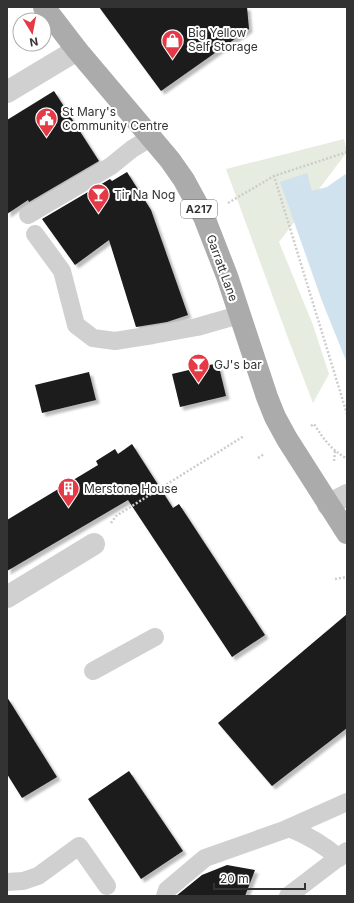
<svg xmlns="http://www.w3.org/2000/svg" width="354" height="903" font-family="Inter,sans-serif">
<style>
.green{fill:#e6ecdf}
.water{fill:#cfe2ee}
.building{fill:#1a1a1a;filter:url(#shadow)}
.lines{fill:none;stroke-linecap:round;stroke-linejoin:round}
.path{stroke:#cdcdcd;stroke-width:2.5;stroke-dasharray:2 2;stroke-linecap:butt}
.service{stroke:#d0d0d0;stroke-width:18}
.minor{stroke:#d0d0d0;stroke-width:22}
.primary{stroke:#ababab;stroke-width:22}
.labels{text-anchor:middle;stroke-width:4;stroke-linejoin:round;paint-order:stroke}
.shield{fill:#fff;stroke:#707070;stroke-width:1}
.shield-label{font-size:11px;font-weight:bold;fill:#333}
.poi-label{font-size:12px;fill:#333;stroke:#fff;text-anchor:start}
.street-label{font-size:12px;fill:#333;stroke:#fff}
</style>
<defs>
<filter id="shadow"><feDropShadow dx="3.5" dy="3.5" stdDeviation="1" flood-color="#0004"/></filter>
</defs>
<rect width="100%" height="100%" fill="#fff"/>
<polygon class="green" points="344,139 347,152 279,242 313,325 329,374 313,403 288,338 226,169"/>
<polygon class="water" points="307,173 312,191 327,187 347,173 347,363 322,301 280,182"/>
<g class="building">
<polygon points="99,7 247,7 249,29 161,91"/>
<polygon points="54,91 99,161 29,202 28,200 7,214 7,120"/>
<polygon points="127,172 151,210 188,315 167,322 136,327 109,240 75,265 42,219 110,179 112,181"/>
<polygon points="218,363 226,396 180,407 172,374"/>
<polygon points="89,372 96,400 42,413 35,385"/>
<polygon points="132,444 173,508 179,504 265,635 232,657 128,500 7,571 7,520 98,465 96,461 115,449 118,454"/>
<polygon points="347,614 347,728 272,786 218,723"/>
<polygon points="7,697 57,777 22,798 7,774"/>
<polygon points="129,771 183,851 141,879 88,799"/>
<polygon points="227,865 255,870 245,896 176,896 202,875"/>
</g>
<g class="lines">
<g class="path">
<polyline points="347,152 274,176 347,414"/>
<polyline points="228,203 274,176"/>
<path d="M311,426L314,424C324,440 331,449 347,459"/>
<polyline points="258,458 264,454"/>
<polyline points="334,461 335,451"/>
<polyline points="111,523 116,516 244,436"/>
<polyline points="335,579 347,577"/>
</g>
<g class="service">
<polyline points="28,215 111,166 132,149 150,138"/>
<polyline points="35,234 62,271 76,325 93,338 115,341 153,335 197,327 239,315"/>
<polyline points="93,671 155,637"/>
<path d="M289,828C307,835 324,845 339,858"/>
<polyline points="7,882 23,881 38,876 79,846 107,886"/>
<polyline points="165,896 167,890 205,858 284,830 347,802"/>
<polyline points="288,896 347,851"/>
</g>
<g class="minor">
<polyline points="7,92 77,50"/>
<polyline points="328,505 347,495"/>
<polyline points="7,597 94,544"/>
</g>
<polyline class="primary" points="44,7 77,50 170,160 184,180 204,217 227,276 267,397 275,417 287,439 347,533"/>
</g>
<defs>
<symbol id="shop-pin" viewBox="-11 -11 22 30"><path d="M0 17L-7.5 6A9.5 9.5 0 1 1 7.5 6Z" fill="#e63946" stroke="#fff"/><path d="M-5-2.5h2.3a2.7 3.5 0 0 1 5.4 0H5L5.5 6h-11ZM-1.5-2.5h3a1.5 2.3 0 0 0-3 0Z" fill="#fff"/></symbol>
<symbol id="civic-pin" viewBox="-11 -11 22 30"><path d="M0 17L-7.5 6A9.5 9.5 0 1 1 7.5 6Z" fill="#e63946" stroke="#fff"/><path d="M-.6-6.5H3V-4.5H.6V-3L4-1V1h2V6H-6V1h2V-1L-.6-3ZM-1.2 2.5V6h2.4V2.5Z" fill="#fff"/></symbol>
<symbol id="bar-pin" viewBox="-11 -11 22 30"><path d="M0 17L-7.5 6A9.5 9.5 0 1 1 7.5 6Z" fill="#e63946" stroke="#fff"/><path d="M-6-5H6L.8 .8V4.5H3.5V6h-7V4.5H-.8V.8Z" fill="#fff"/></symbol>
<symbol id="building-pin" viewBox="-11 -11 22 30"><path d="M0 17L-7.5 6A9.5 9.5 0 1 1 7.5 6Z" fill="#e63946" stroke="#fff"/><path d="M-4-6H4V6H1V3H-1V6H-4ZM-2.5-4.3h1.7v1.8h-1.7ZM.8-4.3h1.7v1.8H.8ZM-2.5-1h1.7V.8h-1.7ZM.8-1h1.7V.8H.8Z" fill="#fff"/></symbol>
</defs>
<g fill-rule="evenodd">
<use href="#shop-pin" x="160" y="28" width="25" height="34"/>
<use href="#civic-pin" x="34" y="106" width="25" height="34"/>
<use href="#bar-pin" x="86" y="182" width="25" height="34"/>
<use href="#bar-pin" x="186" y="352" width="25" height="34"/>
<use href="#building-pin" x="56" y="476" width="25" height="34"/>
</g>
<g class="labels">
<rect class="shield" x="181" y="200" width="36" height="18" rx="3"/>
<g class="shield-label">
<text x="199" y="213">A217</text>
</g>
<g class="poi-label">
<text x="188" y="37">Big Yellow<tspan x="188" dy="14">Self Storage</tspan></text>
<text x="62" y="116">St Mary's<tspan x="62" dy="14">Community Centre</tspan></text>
<text x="114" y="199">Tir Na Nog</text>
<text x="214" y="369">GJ's bar</text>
<text x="84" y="493">Merstone House</text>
</g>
<g class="street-label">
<text transform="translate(222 268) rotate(70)" y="4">Garratt Lane</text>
</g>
</g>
<rect width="354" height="903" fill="none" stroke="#333333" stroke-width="16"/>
<g transform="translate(32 32) rotate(170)"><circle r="19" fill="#ffffff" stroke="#adadad"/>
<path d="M0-3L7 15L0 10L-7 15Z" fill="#e63946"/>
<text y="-6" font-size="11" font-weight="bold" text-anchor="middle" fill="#333333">N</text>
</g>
<path d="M214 883v6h91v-6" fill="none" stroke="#333333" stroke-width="2"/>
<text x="220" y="883" font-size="12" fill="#333333" stroke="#ffffff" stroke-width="3" paint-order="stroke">20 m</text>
</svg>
